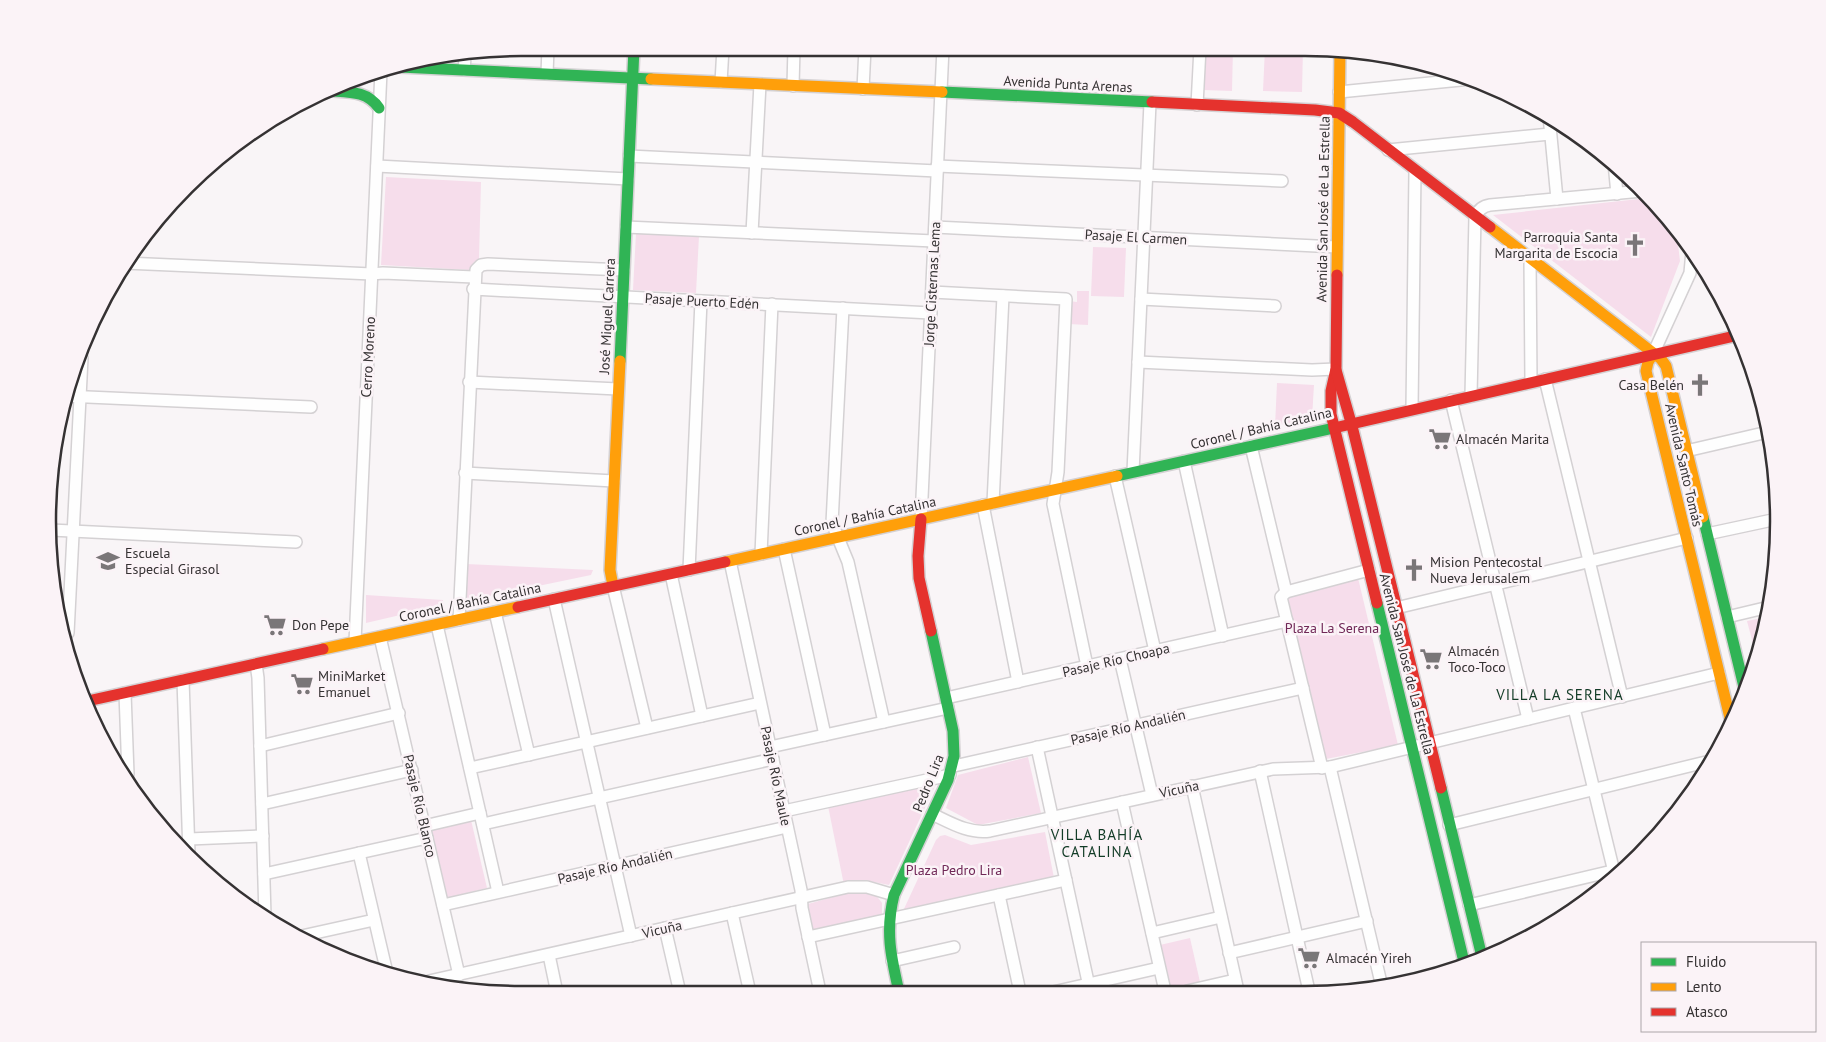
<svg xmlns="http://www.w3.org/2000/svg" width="1826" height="1042" font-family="'PT Sans',sans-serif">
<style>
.green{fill:#f6ddeb}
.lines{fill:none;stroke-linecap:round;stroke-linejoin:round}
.street-casing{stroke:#d4d1d3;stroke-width:14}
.fast-casing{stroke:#d4d1d3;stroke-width:14}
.slow-casing{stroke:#d4d1d3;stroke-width:14}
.jam-casing{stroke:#d4d1d3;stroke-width:14}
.street{stroke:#fefefe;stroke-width:11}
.fast{stroke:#30b455;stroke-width:11}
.slow{stroke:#ff9f0a;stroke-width:11}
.jam{stroke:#e5322d;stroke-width:11}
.labels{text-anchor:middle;stroke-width:5;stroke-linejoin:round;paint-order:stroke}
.street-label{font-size:14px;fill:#353233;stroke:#fbf3f7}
.poi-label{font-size:14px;fill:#353233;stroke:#fbf3f7;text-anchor:start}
.park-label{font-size:14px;fill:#702857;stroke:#fbf3f7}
.neighbourhood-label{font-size:15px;letter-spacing:1px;fill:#133c27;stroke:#fbf3f7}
.rim{fill:none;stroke:#353233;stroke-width:2.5}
</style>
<rect width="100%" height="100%" fill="#f9f5f7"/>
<g class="green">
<polygon points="1205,48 1233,48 1232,91 1203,90"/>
<polygon points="1265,48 1303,48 1302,92 1263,91"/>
<polygon points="386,177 481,182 479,259 474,262 470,270 381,265"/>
<polygon points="1648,198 1676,228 1680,261 1651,337 1493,215"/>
<polygon points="636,233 699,236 696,293 633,290"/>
<polygon points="1093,247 1126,248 1124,297 1091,296"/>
<polygon points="1077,291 1089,291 1088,325 1068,324 1069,301 1077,302"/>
<polygon points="1277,383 1314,385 1312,418 1275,426"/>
<polygon points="466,564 593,570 591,575 465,601"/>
<polygon points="1358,578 1398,745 1326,759 1288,600 1290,597"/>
<polygon points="366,595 443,600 443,605 366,623"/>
<polygon points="1767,617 1757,659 1747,621"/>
<polygon points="1028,757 1041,813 978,825 946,808 958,775"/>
<polygon points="936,784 889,885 864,880 844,885 828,806"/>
<polygon points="471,820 487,888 446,898 429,831"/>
<polygon points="1045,832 1054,878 903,911 936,840 940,836 945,835 971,845"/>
<polygon points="854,891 875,894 882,903 882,916 815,932 810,929 806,909 808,904"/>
<polygon points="1190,938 1200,982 1171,989 1160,945"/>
</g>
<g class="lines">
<defs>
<g id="street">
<polyline points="464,70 465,57"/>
<polyline points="547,74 548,48"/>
<polyline points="721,82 723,48"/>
<polyline points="793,86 794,48"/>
<polyline points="863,89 865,48"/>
<polyline points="1339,92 1471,79"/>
<polyline points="1197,105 1200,48"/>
<polyline points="1549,116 1557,199"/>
<polyline points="1388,150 1550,134"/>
<polyline points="629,156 937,171"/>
<polyline points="1614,163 1617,194"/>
<polyline points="377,166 628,179"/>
<polyline points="937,166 1282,181"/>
<polyline points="626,227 934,241"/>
<polyline points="935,227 1337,247"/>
<polyline points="752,233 760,84"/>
<polyline points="1530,259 1531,382"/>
<polyline points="125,263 372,274 383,273 474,277"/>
<polyline points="473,289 931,313"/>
<polyline points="932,292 1066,299 1058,472 1053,504 1087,666"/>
<polyline points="1141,299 1275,306"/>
<polyline points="843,308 832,523 848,562 884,722"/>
<polyline points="1653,354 1690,273 1692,251"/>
<polyline points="1138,362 1312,370 1336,369"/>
<polyline points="1545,379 1622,697"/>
<polyline points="469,382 618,389"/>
<polyline points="65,396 311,407"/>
<path d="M1471,396L1475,217C1478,210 1483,206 1490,205L1642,191"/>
<polyline points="1451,400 1528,719"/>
<polyline points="1412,409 1415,171"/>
<polyline points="1251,446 1286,592"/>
<polyline points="1686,451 1768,432"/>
<polyline points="1184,461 1223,636"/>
<polyline points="1133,472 1150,103"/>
<polyline points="465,473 614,481"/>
<polyline points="1115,476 1155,651"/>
<polyline points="993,503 1003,296"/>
<polyline points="983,505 1018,682"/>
<polyline points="921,519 943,48"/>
<polyline points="51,530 296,542"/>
<polyline points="1707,534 1777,519"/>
<polyline points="784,549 825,735"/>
<polyline points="761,554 772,304"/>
<polyline points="730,561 801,890 802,908 820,992"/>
<polyline points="689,570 701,301"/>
<polyline points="671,574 702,716"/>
<polyline points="613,586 647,728"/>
<polyline points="554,599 631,936"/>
<polyline points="1396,608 1687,538"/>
<polyline points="495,612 529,755"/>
<polyline points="1727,617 1769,607"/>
<polyline points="459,620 476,270 481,265 488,264 624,270"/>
<polyline points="437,625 498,892"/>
<polyline points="68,633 82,358"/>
<polyline points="380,637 459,975"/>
<polyline points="355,642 381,71"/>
<polyline points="1120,659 1152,795"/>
<polyline points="256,664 258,678 265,916"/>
<polyline points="183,680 189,853"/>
<polyline points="125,693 128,774"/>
<polyline points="946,698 1287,621"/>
<polyline points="1574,708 1615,876"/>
<polyline points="260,746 399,713"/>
<polyline points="770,747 948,708"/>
<polyline points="1037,747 1090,991"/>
<polyline points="954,766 1303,688"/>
<polyline points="1330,767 1382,987"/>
<polyline points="470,768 760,703"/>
<polyline points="1322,768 1281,597 1286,592 1369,570"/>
<polyline points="1260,771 1309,991"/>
<polyline points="1192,786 1238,991"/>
<polyline points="1122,802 1165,991"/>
<polyline points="262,804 412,770"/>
<polyline points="784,811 950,775"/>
<path d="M932,814C951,823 969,834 990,831L1273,769L1330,767L1719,673"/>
<polyline points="483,824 773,759"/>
<polyline points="1449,825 1714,760"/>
<polyline points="424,826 480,813"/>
<polyline points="189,839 263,836"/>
<polyline points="359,853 387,973"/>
<polyline points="264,874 427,838"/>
<polyline points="999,895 1020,992"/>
<polyline points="443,905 787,827"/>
<polyline points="1469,905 1625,868"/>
<polyline points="732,913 750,993"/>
<polyline points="665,928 680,993"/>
<polyline points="1152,933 1221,917"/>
<polyline points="297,937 374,920"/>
<polyline points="808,937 1066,880"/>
<polyline points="1229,953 1367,921"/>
<polyline points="549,955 557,993"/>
<polyline points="892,961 954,947"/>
<polyline points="429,981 848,887 867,887 894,895"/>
<polyline points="1187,991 1235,980"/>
<polyline points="1053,992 1159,968"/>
</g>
<g id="fast">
<polyline points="400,67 651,79"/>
<path d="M334,91C352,92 368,92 379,108"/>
<polyline points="942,92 1152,102"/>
<polyline points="620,361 634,48"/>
<polyline points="1117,476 1334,428"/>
<polyline points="1703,517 1745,691"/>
<polyline points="1377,603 1465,966"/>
<polyline points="1441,788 1482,957"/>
<path d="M899,992C891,957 885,931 894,895L948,780L954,756L953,731L931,631"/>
</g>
<g id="slow">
<polyline points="651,79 942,92"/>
<polyline points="340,88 379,71"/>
<polyline points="1490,227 1661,359 1666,366 1703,517"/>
<polyline points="1337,275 1340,49"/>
<polyline points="1653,354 1648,362 1646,371 1731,722"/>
<polyline points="725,562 1117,476"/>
<polyline points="613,586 610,570 620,361"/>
<polyline points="323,649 518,607"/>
</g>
<g id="jam">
<polyline points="1152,102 1315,110 1339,113 1353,122 1490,227"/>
<polyline points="1337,275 1336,369 1331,391 1331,414 1377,603"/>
<polyline points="1336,370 1352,426 1441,788"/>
<polyline points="1334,428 1739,335"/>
<polyline points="921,519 918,556 919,578 931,631"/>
<polyline points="518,607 725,562"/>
<polyline points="83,702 323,649"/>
</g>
</defs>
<use href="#street" class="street-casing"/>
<use href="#fast" class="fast-casing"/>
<use href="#slow" class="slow-casing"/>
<use href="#jam" class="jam-casing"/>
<use href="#street" class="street"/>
<use href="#fast" class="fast"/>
<use href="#slow" class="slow"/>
<use href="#jam" class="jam"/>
</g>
<defs>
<symbol id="church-bare" viewBox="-9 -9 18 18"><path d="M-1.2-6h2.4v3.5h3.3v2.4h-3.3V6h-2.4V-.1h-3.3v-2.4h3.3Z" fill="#7a7678" stroke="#fbf3f7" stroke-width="2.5" paint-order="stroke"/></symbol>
<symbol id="supermarket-bare" viewBox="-9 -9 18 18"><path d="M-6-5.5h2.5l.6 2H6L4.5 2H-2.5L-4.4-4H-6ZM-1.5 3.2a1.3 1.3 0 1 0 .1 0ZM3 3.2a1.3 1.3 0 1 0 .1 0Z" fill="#7a7678" stroke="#fbf3f7" stroke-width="2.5" paint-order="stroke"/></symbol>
<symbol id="school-bare" viewBox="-9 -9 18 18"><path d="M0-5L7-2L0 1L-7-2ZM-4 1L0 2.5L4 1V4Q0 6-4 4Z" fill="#7a7678" stroke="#fbf3f7" stroke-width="2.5" paint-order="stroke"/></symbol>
</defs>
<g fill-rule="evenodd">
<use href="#church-bare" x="1619" y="229" width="32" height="32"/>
<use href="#church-bare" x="1684" y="369" width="32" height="32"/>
<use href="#supermarket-bare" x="1424" y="423" width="32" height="32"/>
<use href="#school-bare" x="92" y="545" width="32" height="32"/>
<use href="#church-bare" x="1398" y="554" width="32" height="32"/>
<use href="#supermarket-bare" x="259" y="609" width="32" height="32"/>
<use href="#supermarket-bare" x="1415" y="643" width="32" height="32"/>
<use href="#supermarket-bare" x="286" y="668" width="32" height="32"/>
<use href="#supermarket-bare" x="1293" y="942" width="32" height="32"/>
</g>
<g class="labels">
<g class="street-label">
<text transform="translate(1068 84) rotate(3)" y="5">Avenida Punta Arenas</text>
<text transform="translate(1323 209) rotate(-89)" y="5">Avenida San José de La Estrella</text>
<text transform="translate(1136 237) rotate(3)" y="5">Pasaje El Carmen</text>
<text transform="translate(932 284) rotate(-87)" y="5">Jorge Cisternas Lema</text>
<text transform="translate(702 301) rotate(3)" y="5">Pasaje Puerto Edén</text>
<text transform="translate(607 316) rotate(-87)" y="5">José Miguel Carrera</text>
<text transform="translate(368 357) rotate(-87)" y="5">Cerro Moreno</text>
<text transform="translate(1261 428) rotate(-13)" y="5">Coronel / Bahía Catalina</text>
<text transform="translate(1684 465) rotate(77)" y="5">Avenida Santo Tomás</text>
<text transform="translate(865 516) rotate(-12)" y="5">Coronel / Bahía Catalina</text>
<text transform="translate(470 602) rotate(-12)" y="5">Coronel / Bahía Catalina</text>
<text transform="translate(1116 660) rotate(-13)" y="5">Pasaje Río Choapa</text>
<text transform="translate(1407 664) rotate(76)" y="5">Avenida San José de La Estrella</text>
<text transform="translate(1128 727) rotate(-13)" y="5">Pasaje Río Andalién</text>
<text transform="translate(776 776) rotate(78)" y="5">Pasaje Río Maule</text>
<text transform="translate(928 783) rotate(-68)" y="5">Pedro Lira</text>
<text transform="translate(1179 789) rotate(-12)" y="5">Vicuña</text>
<text transform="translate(420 806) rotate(77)" y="5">Pasaje Río Blanco</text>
<text transform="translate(615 866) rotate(-13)" y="5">Pasaje Río Andalién</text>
<text transform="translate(662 929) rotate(-13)" y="5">Vicuña</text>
</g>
<g class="poi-label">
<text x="1618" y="242" text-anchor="end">Parroquia Santa<tspan x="1618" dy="16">Margarita de Escocia</tspan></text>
<text x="1684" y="390" text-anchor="end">Casa Belén</text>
<text x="1456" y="444">Almacén Marita</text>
<text x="125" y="558">Escuela<tspan x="125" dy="16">Especial Girasol</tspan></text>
<text x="1430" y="567">Mision Pentecostal<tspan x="1430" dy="16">Nueva Jerusalem</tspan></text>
<text x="292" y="630">Don Pepe</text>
<text x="1448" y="656">Almacén<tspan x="1448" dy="16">Toco-Toco</tspan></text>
<text x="318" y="681">MiniMarket<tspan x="318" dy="16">Emanuel</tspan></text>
<text x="1326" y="963">Almacén Yireh</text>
</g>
<g class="park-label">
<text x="1332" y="633">Plaza La Serena</text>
<text x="954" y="875">Plaza Pedro Lira</text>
</g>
<g class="neighbourhood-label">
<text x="1560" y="700">VILLA LA SERENA</text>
<text x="1097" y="840">VILLA BAHÍA<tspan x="1097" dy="17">CATALINA</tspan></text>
</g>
</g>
<path d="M0 0H1826V1042H0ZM521 56H1305A465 465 0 0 1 1770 521V521A465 465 0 0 1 1305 986H521A465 465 0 0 1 56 521V521A465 465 0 0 1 521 56Z" fill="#fbf3f7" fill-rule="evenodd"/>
<path class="rim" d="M521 56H1305A465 465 0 0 1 1770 521V521A465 465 0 0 1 1305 986H521A465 465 0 0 1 56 521V521A465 465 0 0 1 521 56Z"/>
<rect x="1641" y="942" width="175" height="90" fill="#fbf3f7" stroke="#aca6a9"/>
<rect x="1651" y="958" width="25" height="8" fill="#30b455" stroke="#aca6a9"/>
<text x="1686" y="967" font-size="15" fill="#353233">Fluido</text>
<rect x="1651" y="983" width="25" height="8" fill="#ff9f0a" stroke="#aca6a9"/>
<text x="1686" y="992" font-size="15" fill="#353233">Lento</text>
<rect x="1651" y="1008" width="25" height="8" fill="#e5322d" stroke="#aca6a9"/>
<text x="1686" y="1017" font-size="15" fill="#353233">Atasco</text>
</svg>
